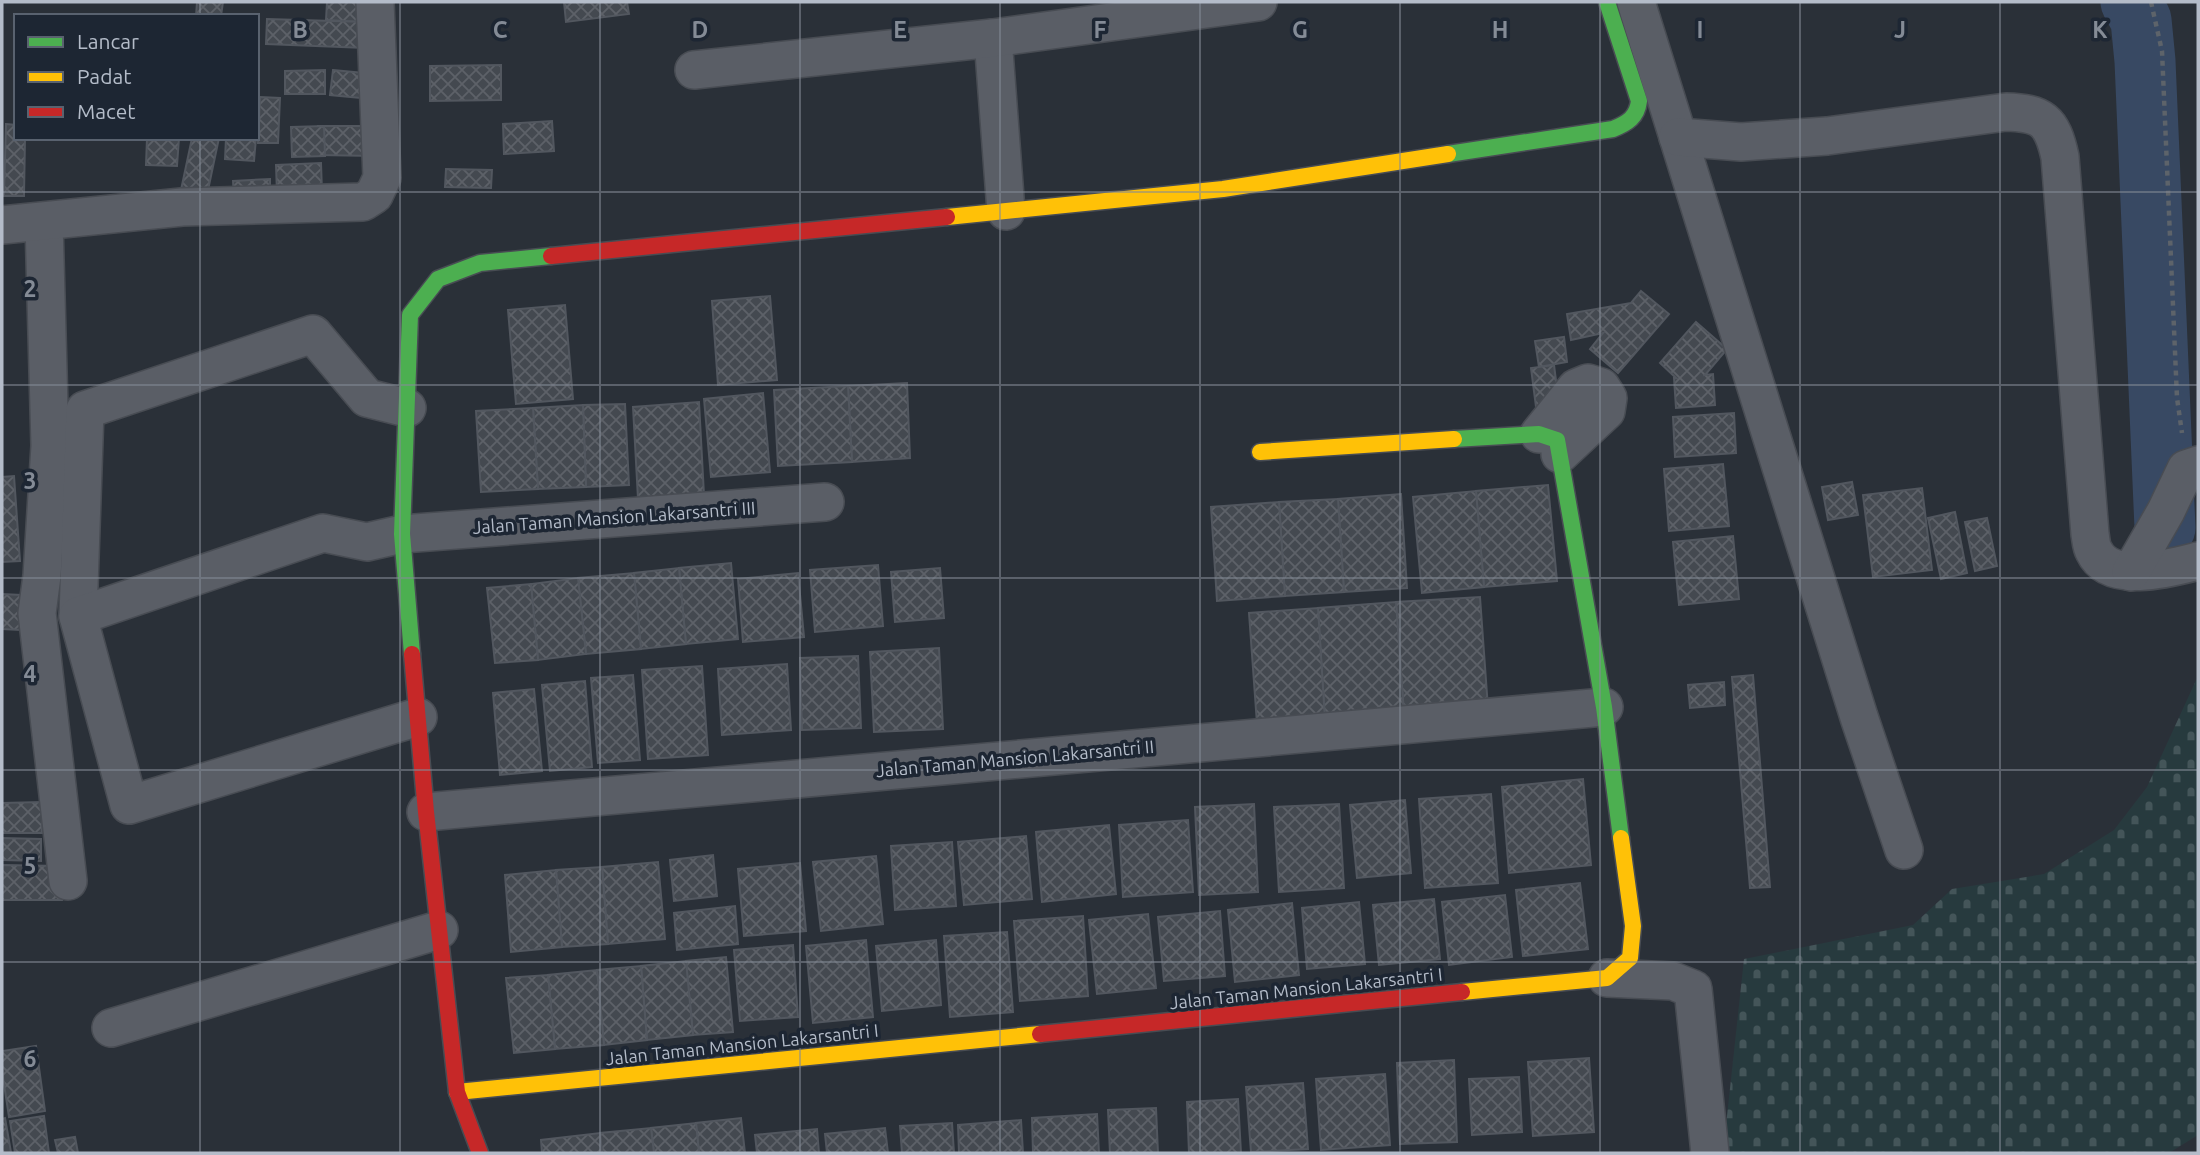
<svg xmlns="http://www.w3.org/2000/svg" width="2200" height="1155" font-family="Ubuntu,sans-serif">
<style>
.cemetery{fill:url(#cemetery-stones)}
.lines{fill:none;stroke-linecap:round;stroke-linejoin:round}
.river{stroke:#384963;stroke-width:61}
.building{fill:url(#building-cross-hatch);stroke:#52575f;stroke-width:2}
.street-casing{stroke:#484c53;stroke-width:40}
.fast-casing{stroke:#484c53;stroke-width:19}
.slow-casing{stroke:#484c53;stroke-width:19}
.jam-casing{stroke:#484c53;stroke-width:19}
.path{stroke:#5d636a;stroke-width:4.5;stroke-dasharray:5 5;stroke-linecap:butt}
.street{stroke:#5a5e66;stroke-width:37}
.fast{stroke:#4caf50;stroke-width:16}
.slow{stroke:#ffc107;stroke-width:16}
.jam{stroke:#c62828;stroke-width:16}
.grid{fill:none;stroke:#848b96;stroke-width:2;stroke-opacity:0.55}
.labels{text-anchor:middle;stroke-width:7;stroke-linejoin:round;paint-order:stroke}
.street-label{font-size:18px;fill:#b4bcc9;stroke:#1d2633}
.grid-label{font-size:23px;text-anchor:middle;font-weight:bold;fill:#848b96;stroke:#1d2633;stroke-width:7;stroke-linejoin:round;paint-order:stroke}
</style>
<defs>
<pattern id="cemetery-stones" width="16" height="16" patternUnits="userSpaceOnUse" patternTransform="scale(1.75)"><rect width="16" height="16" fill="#273a3e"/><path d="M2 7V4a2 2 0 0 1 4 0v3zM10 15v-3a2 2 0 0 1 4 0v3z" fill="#445559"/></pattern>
<pattern id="building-cross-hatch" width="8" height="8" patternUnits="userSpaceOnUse" patternTransform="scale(1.75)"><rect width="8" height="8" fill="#444950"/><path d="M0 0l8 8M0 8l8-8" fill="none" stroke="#5d6168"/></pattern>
</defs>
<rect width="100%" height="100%" fill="#2a3038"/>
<polygon class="cemetery" points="2198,676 2198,1135 2169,1153 1723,1153 1744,959 1913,925 1952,889 2044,874 2114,830 2147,787"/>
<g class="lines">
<polyline class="river" points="2131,2 2141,20 2145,61 2165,528"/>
</g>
<g class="building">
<polygon points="197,2 223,2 221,16 196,16"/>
<polygon points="327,2 364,2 363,22 326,20"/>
<polygon points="564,2 627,2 629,14 566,22"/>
<polygon points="267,19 366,22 365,48 266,44"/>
<polygon points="501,65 501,100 430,101 430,66"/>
<polygon points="325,70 325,94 285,94 285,71"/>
<polygon points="333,70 374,74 371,99 330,95"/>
<polygon points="260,97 280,98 278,143 258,143"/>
<polygon points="552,121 554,151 504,154 503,124"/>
<polygon points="6,124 16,125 16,138 25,138 24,196 4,196"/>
<polygon points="318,126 375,126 374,156 318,155"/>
<polygon points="324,126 325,156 292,157 291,127"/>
<polygon points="147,138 179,138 177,166 146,165"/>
<polygon points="192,138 219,138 207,195 181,190"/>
<polygon points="226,138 256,138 254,161 225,159"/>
<polygon points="321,163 322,192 277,194 276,165"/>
<polygon points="446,169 492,170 491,188 445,187"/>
<polygon points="270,179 270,198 234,199 233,181"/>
<polygon points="1641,291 1669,314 1618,373 1590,349 1603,333 1571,340 1567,314 1631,303"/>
<polygon points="770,296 777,380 718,385 712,301"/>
<polygon points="565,305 573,399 516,404 508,310"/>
<polygon points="1696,322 1727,349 1705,375 1713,374 1715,405 1676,408 1674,378 1676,378 1660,363"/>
<polygon points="1564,337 1567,362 1539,367 1535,341"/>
<polygon points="1554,365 1559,404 1536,407 1531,368"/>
<polygon points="907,383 910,458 852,462 848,386"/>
<polygon points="848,386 852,462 778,466 774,390"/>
<polygon points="763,393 770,472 711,477 704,399"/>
<polygon points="699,402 704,495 638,499 633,407"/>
<polygon points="625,404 629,485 586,487 583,405"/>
<polygon points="583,405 586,487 538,489 533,408"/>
<polygon points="533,408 538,489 481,492 476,411"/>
<polygon points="1734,413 1736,453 1675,457 1673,417"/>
<polygon points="1723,464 1729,526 1669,531 1664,469"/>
<polygon points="14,476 20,561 2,562 2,477"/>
<polygon points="1852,482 1858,515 1828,520 1822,487"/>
<polygon points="1548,485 1557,581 1484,587 1476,491"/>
<polygon points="1922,488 1932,570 1873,577 1863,495"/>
<polygon points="1476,491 1484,587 1422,593 1413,497"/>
<polygon points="1401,494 1407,588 1344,592 1338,499"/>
<polygon points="1338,499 1344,592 1285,596 1279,502"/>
<polygon points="1279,502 1285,596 1217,601 1211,507"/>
<polygon points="1955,512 1967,573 1941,579 1928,518"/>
<polygon points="1987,518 1997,566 1975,571 1965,522"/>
<polygon points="1733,536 1739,599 1679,605 1673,542"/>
<polygon points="731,563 738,639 686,644 679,568"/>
<polygon points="878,565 883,626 815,632 810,570"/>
<polygon points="679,568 686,644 641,649 634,573"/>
<polygon points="940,568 944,618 895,622 891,572"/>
<polygon points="634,573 641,649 586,654 578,578"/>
<polygon points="798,573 804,637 743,642 738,579"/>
<polygon points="578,578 586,654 538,660 531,584"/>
<polygon points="531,584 538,660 495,663 487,588"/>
<polygon points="2,594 21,595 20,630 2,629"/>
<polygon points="1480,597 1488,708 1404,714 1396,602"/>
<polygon points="1396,602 1404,714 1325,720 1318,608"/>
<polygon points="1318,608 1325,720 1257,724 1249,613"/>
<polygon points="939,648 943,729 874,732 870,652"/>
<polygon points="858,656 861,728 802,730 800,658"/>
<polygon points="787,664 791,730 722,735 718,669"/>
<polygon points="702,666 708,755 648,759 642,670"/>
<polygon points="633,675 640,760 598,763 591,678"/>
<polygon points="1753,675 1770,887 1750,888 1732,677"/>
<polygon points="585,681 592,767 550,771 542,685"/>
<polygon points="1724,682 1725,705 1690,708 1688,685"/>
<polygon points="534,689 542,771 500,775 493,693"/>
<polygon points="1583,779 1591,865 1509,873 1502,787"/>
<polygon points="1491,794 1498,883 1425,888 1419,799"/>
<polygon points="1405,800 1411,873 1357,878 1350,805"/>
<polygon points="42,802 42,833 2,833 2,803"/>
<polygon points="1254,804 1258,892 1199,895 1195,807"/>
<polygon points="1339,804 1344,888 1279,892 1274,807"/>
<polygon points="1188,820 1193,892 1123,897 1119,825"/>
<polygon points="1109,825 1116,894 1042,902 1036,832"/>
<polygon points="1026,836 1032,899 964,905 958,842"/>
<polygon points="2,838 41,839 41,861 2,860"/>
<polygon points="952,842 956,906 895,910 891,846"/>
<polygon points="713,855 717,896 674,901 670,860"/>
<polygon points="876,856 883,924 821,931 813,862"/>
<polygon points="658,862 665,939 608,944 602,867"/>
<polygon points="800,863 806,931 744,936 738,869"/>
<polygon points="2,865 62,866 62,900 2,900"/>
<polygon points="602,867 608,944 562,947 556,870"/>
<polygon points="556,870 562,947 511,952 505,875"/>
<polygon points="1580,883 1588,949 1523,956 1516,890"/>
<polygon points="1505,895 1512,957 1449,965 1442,902"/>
<polygon points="1434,899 1440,959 1379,965 1373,905"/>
<polygon points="1359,902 1365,964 1307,969 1302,908"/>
<polygon points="1292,903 1299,975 1235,982 1228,910"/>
<polygon points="735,906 738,944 677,950 674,913"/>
<polygon points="1220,911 1225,976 1164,981 1158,917"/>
<polygon points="1148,914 1156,988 1097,994 1089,920"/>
<polygon points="1083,916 1088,996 1020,1001 1014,921"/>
<polygon points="1007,932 1013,1012 950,1017 944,936"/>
<polygon points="866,940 873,1017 813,1023 806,946"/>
<polygon points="936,940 941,1005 882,1011 876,946"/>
<polygon points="793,945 798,1017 740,1021 734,950"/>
<polygon points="726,957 733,1032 693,1035 686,961"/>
<polygon points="686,961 693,1035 647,1040 641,966"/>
<polygon points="641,966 647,1040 604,1045 597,970"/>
<polygon points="597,970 604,1045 555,1049 548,975"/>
<polygon points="548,975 555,1049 514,1053 506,978"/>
<polygon points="36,1046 45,1111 9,1117 2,1071 2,1051"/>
<polygon points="1589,1058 1594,1132 1533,1136 1528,1062"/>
<polygon points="1454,1060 1457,1142 1400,1144 1397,1063"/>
<polygon points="1385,1074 1390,1145 1321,1150 1316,1079"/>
<polygon points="1519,1077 1522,1132 1472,1135 1469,1079"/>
<polygon points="1303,1083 1308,1149 1251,1152 1246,1087"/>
<polygon points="1238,1099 1241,1153 1189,1153 1187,1102"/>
<polygon points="1156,1108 1158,1153 1110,1153 1108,1110"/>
<polygon points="1097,1114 1099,1153 1033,1153 1032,1118"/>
<polygon points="44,1116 49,1153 15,1153 10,1121"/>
<polygon points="5,1118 11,1152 2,1153 2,1119"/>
<polygon points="741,1118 745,1153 699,1153 696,1123"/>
<polygon points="1021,1120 1023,1153 959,1153 958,1125"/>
<polygon points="696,1123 699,1153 654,1153 651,1128"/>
<polygon points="952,1123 954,1153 902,1153 900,1126"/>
<polygon points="651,1128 654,1153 602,1153 600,1133"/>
<polygon points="885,1128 888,1153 827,1153 825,1134"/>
<polygon points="817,1129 819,1153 757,1153 755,1135"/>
<polygon points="600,1133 602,1153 542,1153 541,1140"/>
<polygon points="75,1137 78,1153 58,1153 55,1140"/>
</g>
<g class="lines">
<defs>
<g id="street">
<polyline points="1636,2 1859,717 1904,850"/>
<polyline points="993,38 1006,211"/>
<polyline points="694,70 993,38 1258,2"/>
<path d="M1678,137L1741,142L1827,136L2006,112C2042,113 2052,120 2060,157L2090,534C2091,539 2091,546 2094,551C2110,585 2171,568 2198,561"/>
<polyline points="44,222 50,446 42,576 37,613 68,881"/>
<polyline points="2,225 182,207 363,202 374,195 382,178 375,2"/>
<polyline points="1539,434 1576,388 1588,383 1601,387 1608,398 1606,411 1560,454"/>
<polyline points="2131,572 2166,511 2186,469 2198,465"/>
<polyline points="78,616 85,410 313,334 367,398 407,408"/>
<polyline points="418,717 129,805 78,616 323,533 367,542 402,534 825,502"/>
<polyline points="426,812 1604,707"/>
<polyline points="1607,978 1673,981 1693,989 1710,1153"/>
<polyline points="111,1028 439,930"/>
</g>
<g id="fast">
<path d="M1448,154L1613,129C1628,123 1637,117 1639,101L1607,2"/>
<polyline points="1454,439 1539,434 1557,440 1604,707 1621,838"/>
<polyline points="412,654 402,534 410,315 438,279 480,263 551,256"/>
</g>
<g id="slow">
<polyline points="947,217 1223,189 1448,154"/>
<polyline points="1260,452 1454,439"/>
<polyline points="1462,992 1607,978 1630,958 1633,926 1621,838"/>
<polyline points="457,1092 1040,1034"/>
</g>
<g id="jam">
<polyline points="551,256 947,217"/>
<polyline points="412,654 426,812 457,1092 480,1153"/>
<polyline points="1040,1034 1462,992"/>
</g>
</defs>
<use href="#street" class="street-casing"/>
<use href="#fast" class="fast-casing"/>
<use href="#slow" class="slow-casing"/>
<use href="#jam" class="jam-casing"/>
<polyline class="path" points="2151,2 2162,51 2177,398 2182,433"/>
<use href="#street" class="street"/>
<use href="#fast" class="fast"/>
<use href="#slow" class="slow"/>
<use href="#jam" class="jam"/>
</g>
<path class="grid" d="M200,2V16M400,2V1153M600,2V1153M800,2V1153M1000,2V1153M1200,2V1153M1400,2V1153M1600,2V1153M1800,2V1153M2000,2V1153M200,138V1153M2,192H2198M2,385H2198M2,578H2198M2,770H2198M2,962H2198"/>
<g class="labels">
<g class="street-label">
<text transform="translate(614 518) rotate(-4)" y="6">Jalan Taman Mansion Lakarsantri III</text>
<text transform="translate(1015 759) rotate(-5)" y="6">Jalan Taman Mansion Lakarsantri II</text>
<text transform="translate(1306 989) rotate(-6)" y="6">Jalan Taman Mansion Lakarsantri I</text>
<text transform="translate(742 1045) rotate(-6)" y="6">Jalan Taman Mansion Lakarsantri I</text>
</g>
</g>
<g class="grid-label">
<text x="300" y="38">B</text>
<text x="500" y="38">C</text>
<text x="700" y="38">D</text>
<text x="900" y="38">E</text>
<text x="1100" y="38">F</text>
<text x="1300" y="38">G</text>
<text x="1500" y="38">H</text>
<text x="1700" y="38">I</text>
<text x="1900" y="38">J</text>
<text x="2100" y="38">K</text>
<text x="30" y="297">2</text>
<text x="30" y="489">3</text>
<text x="30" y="682">4</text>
<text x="30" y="874">5</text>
<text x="30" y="1067">6</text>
</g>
<rect width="2200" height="1155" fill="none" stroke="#b4bcc9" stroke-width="7"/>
<rect x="14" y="14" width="245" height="126" fill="#1d2633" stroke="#59626f" stroke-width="2"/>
<rect x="28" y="37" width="35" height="10" fill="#4caf50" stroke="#59626f" stroke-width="2"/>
<text x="77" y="49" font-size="21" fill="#b4bcc9">Lancar</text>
<rect x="28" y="72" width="35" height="10" fill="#ffc107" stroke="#59626f" stroke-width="2"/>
<text x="77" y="84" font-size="21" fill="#b4bcc9">Padat</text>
<rect x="28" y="107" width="35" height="10" fill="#c62828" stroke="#59626f" stroke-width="2"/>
<text x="77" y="119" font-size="21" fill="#b4bcc9">Macet</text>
</svg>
